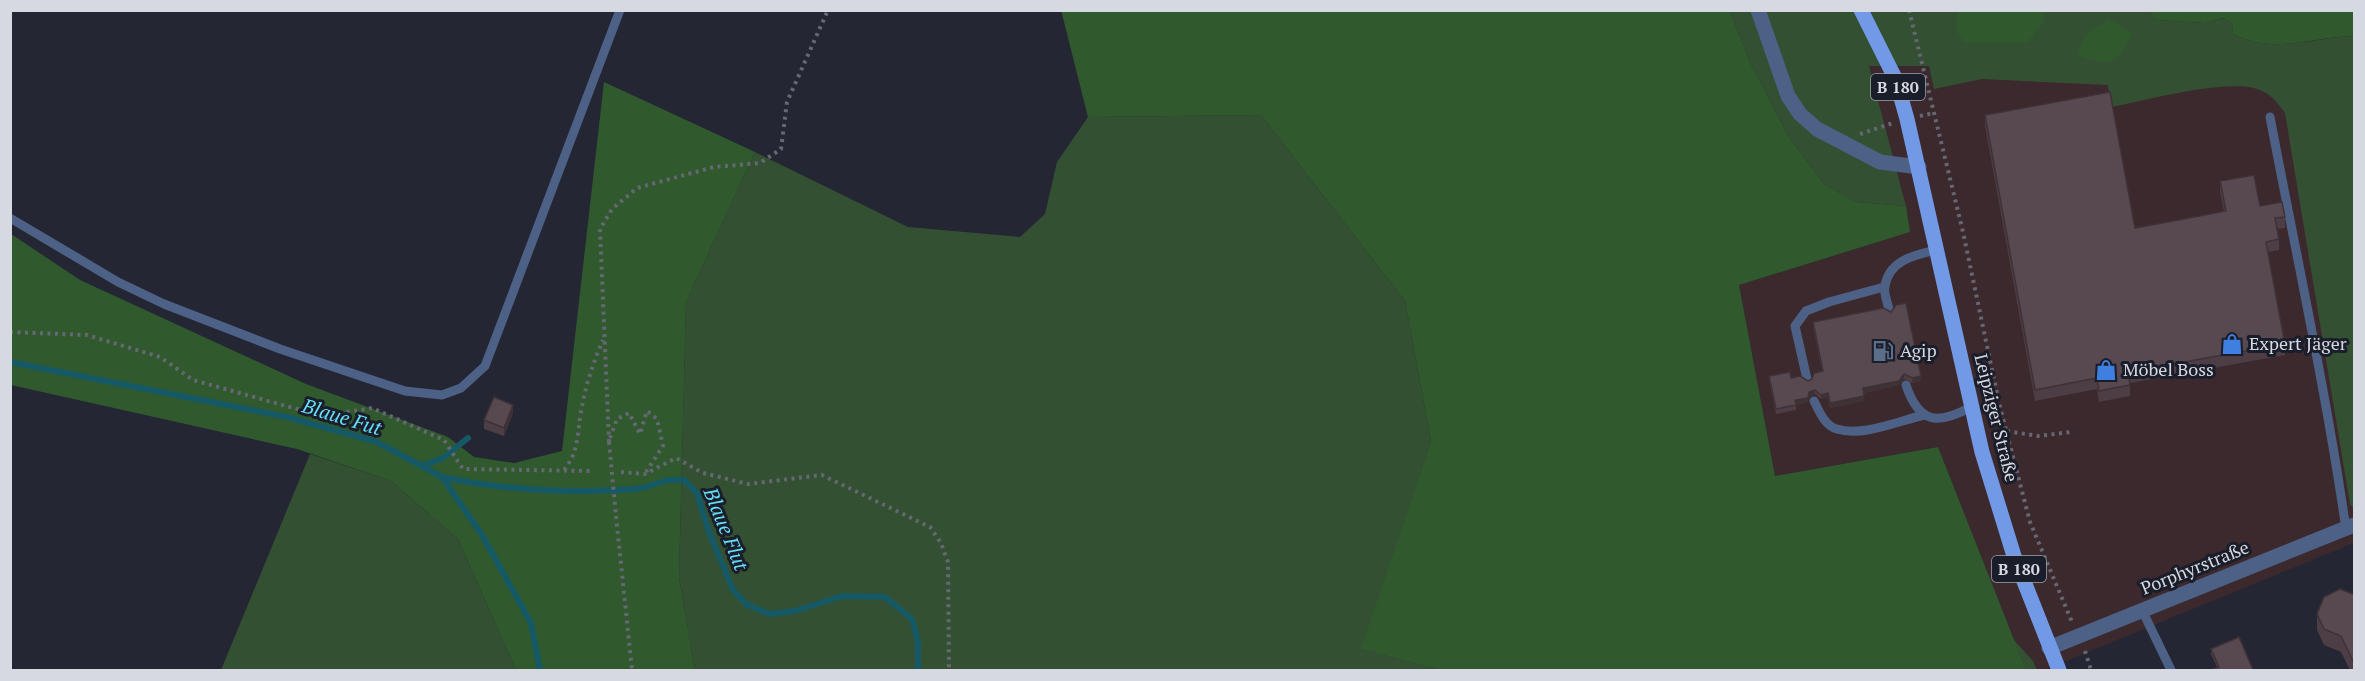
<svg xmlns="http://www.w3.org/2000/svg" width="2365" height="681" font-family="'PT Serif',serif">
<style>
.commercial{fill:#3c292d}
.green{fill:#345032}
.forest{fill:#305a2e}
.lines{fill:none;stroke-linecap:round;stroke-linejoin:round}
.stream{stroke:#165966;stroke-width:6}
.path{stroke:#656773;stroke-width:4;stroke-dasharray:3 4.5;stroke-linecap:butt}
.lane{stroke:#4d6186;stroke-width:9}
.street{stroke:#4d6186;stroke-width:15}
.primary{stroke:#7299e6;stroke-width:15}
.path-bridge{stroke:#656773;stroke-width:4;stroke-dasharray:3 4.5;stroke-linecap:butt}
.wall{fill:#4c3e44}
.shaded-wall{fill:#3e3237}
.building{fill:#58484f;stroke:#3e3237;stroke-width:1.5}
.labels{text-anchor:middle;stroke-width:6;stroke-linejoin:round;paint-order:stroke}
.shield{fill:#1a1d2a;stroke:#9ea1ab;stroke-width:1.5}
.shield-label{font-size:16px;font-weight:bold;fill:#d7d9e2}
.poi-label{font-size:18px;fill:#d7d9e2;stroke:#1a1d2a;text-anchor:start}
.street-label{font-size:18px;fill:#d7d9e2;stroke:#1a1d2a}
.water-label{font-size:20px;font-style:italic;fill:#64def9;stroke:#1a1d2a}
</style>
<rect width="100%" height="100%" fill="#242634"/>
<polygon class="commercial" points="1869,66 2288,68 2354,486 2354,543 2044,670 2026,670 1938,447 1775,476 1739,285 1910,232 1906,206"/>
<g class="green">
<path d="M2044,10L2148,11L2157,20L2205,23L2223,18L2232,24L2233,34C2272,55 2314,37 2354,36V509L2350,504L2285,113C2278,104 2273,96 2262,91C2232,76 2146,101 2111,107L2108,85L1982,79L1934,89L1929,66H1869L1906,206L1856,202L1824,184L1789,137L1751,64L1730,11H1957V31L2044,21Z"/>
<polygon points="1261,115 1405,301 1431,441 1362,649 1440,670 695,670 679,577 686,302 755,152 908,227 1020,237 1045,214 1057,162 1088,117"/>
<polygon points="310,454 391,481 458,539 516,670 221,670"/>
<polygon points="2013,639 2033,661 2037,670 2026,670"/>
</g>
<g class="forest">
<polygon points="1061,10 1730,11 1751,64 1789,137 1824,184 1856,202 1906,206 1910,232 1739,285 1775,476 1938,447 2026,670 1440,670 1361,649 1431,441 1405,301 1261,115 1088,117"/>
<polygon points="1957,11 1957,10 2044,11 2044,21 2027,43 1964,43 1957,31"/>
<path d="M2148,11H2354V36C2312,37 2273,55 2233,34L2232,24L2223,18L2205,23L2157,20Z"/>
<path d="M2109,19L2132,33C2119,64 2109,67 2078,55C2080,36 2093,29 2109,19Z"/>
<polygon points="604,82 755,152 686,302 679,577 695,670 516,670 458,539 391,481 297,449 11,385 11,234 80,280 306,384 448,437 474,457 514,463 562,451"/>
</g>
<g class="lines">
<g class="stream">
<polyline points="10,362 287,417 377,442 442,477 482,535 531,623 540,670"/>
<polyline points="422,466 443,458 468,438"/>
<path d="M442,477C501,490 575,494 635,489C655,487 660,478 684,480L697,493L709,532L733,590L746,604L769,614L795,611L842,596L885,597L912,619L918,642V670"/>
</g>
<g class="path">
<polyline points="1909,10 1963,232 1999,403 2030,522 2072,622"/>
<polyline points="1920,116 1934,113"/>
<polyline points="1860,134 1893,123"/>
<polyline points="10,332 87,335 160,357 193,380 322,416 372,408 444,440 463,469 594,471"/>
<polyline points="2007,431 2038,436 2071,432"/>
<polyline points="610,438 617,419 629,413 640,434 647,411 657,419 663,446 646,472"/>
<polyline points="609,442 600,229 612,209 637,188 714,167 760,163 781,149 787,102 828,10"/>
<path d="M564,470C579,452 577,434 581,412C585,387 593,363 603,340"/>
<polyline points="621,472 645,474 676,458 703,473 748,484 822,475 930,527 941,543 948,562 949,670"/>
<polyline points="616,516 632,670"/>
<polyline points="2085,651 2091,670"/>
</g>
<g class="lane">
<path d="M2270,117C2296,254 2326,391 2346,529"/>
<polyline points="10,218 118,282 164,304 280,349 405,391 442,395 461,388 485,366 620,10"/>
<path d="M1889,310C1888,303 1883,293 1885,286C1889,260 1915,255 1936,250"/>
<polyline points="1807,379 1795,326 1806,311 1829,302 1884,287"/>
<path d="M1906,385C1919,424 1938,425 1971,407"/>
<path d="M1814,401C1819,411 1825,426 1837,429C1863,437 1898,421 1924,415"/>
<polyline points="2142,610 2171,670"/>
</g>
<g class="street">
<polyline points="1758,10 1788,96 1800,114 1817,129 1880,162 1919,167"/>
<polyline points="2049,648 2354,525"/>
</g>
<polyline class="primary" points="1861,10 1896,80 1907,119 1982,452 2014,556 2059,670"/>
<polyline class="path-bridge" points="609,442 616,516"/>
</g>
<g class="wall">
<polygon points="1985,115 2135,228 2224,212 2220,192 2220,181 2260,206 2285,217 2285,228 2277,229 2279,239 2279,250 2268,252 2285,344 2285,355 2130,383 2130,396 2099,402 2097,389 2035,401 1985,126"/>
<polygon points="1813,322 1921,381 1912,383 1904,379 1899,385 1864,393 1864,401 1830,408 1828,398 1821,399 1815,394 1809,397 1808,402 1796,405 1796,410 1776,414 1769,380 1769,376 1791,378 1808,381 1822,371 1813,327"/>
<polygon points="513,413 504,436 484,429 484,420"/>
<polygon points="2355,595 2355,670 2350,670 2341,652 2324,645 2317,630 2317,614"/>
<polygon points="2211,649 2253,670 2217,667 2211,654"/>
</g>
<g class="shaded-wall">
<polygon points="1904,374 1904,379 1899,385 1863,393 1863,388"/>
<polygon points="1921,376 1921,381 1912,383 1912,378"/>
<polygon points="1815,390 1815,394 1809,397 1808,402 1795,405 1795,400 1809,392"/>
<polygon points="1828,393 1828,398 1821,399 1821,395"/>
<polygon points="1864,396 1864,401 1830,408 1830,403"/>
<polygon points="513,405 513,413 504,436 504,428"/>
</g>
<g class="building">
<polygon points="2110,92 2135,228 2226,211 2220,181 2254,175 2260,206 2282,202 2285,217 2275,218 2279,239 2266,242 2285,344 2128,372 2130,385 2099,391 2097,378 2035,390 1985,115"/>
<polygon points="1906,303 1921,376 1912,378 1904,374 1899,381 1863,388 1864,396 1830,403 1828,393 1821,395 1815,390 1809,392 1808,398 1795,400 1796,405 1776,409 1769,376 1790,372 1791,378 1800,376 1808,381 1812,379 1814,373 1823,371 1813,322 1883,308 1891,312 1896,305"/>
<polygon points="494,397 513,405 504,428 484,420"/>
<polygon points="2340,589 2355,595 2355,665 2341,636 2324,629 2317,614 2324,597"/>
<polygon points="2239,637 2253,670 2210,670 2219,667 2211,649"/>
</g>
<defs>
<symbol id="shop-bare" viewBox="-9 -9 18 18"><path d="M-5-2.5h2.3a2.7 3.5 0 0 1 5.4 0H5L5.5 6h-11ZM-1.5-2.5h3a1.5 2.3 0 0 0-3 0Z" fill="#3f7fe0" stroke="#1a1d2a" stroke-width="2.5" paint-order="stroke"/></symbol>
<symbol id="fuel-bare" viewBox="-9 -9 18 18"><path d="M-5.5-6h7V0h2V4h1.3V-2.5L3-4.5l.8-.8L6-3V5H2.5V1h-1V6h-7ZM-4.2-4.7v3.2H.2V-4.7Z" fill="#5c6f8a" stroke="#1a1d2a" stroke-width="2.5" paint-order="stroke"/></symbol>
</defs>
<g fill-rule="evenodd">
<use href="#shop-bare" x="2217" y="329" width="30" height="30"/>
<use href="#fuel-bare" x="1868" y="336" width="30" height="30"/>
<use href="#shop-bare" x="2091" y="355" width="30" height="30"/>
</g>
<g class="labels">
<g class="shield">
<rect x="1871" y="74" width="54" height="26" rx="4.5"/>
<rect x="1992" y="556" width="54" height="26" rx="4.5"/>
</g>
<g class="shield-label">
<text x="1898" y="93">B 180</text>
<text x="2019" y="575">B 180</text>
</g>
<g class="poi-label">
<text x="2249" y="350">Expert Jäger</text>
<text x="1900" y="357">Agip</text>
<text x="2123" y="376">Möbel Boss</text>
</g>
<g class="street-label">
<text transform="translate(1996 418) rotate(76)" y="6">Leipziger Straße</text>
<text transform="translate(2195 568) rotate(-22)" y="6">Porphyrstraße</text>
</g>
<g class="water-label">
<text transform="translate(342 417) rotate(17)" y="7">Blaue Fut</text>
<text transform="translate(726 529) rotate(68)" y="7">Blaue Flut</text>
</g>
</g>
<rect width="2365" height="681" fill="none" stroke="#d7d9e2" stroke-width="24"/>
</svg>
